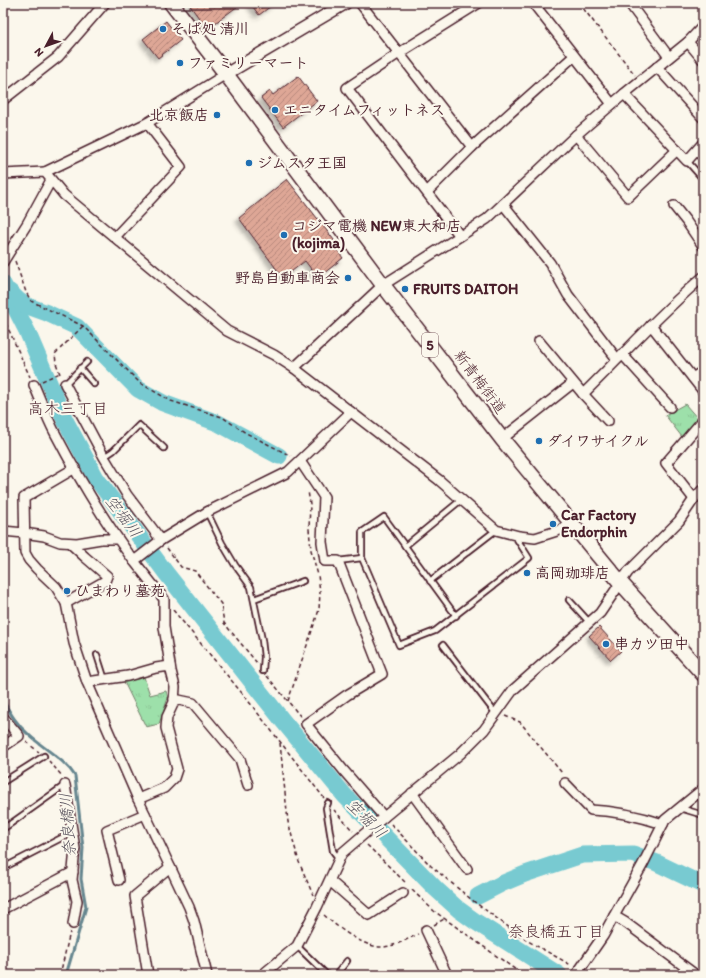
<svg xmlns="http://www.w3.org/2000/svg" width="706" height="978" font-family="Itim,'Klee One',sans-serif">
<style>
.park{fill:url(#park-tufts);stroke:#74806a}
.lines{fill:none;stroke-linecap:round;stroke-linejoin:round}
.stream{stroke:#66868f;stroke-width:3}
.river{stroke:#78cad1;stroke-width:17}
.building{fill:url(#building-hatch);stroke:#4a1f2b;filter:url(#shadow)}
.service-casing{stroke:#4a1f2b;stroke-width:8}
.minor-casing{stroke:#4a1f2b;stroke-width:12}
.tertiary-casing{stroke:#4a1f2b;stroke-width:14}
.primary-casing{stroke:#4a1f2b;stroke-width:17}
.path{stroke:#4a1f2b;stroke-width:1.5;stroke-dasharray:4 3;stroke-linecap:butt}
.service{stroke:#fbf7ec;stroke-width:4.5}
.minor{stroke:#fbf7ec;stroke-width:9}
.tertiary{stroke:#fbf7ec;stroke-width:11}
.primary{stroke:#fbf7ec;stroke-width:14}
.poi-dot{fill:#1f6fb2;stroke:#fbf7ec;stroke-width:1.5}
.labels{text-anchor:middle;stroke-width:4;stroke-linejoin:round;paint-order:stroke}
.shield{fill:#fbf7ec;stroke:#7f6065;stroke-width:1}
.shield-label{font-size:14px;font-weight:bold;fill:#4a1f2b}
.poi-label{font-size:15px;font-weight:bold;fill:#4a1f2b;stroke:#fbf7ec;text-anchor:start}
.street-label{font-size:15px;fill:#4a1f2b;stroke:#fbf7ec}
.neighbourhood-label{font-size:16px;fill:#4a1f2b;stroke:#fbf7ec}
.water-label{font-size:16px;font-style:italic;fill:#58525d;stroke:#fbf7ec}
</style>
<defs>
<pattern id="park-tufts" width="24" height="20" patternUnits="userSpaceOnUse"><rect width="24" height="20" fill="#9de0aa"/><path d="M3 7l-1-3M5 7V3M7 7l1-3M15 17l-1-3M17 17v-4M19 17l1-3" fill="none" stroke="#89c092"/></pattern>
<pattern id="building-hatch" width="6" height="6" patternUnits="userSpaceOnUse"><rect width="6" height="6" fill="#dea796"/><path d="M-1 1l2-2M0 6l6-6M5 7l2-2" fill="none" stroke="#b6877b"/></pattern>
<filter id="shadow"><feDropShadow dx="-3.5" dy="3.5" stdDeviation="2" flood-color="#0004"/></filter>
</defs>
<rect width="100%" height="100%" fill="#fbf7ec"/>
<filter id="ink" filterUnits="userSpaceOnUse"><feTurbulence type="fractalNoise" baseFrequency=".025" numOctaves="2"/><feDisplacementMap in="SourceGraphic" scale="8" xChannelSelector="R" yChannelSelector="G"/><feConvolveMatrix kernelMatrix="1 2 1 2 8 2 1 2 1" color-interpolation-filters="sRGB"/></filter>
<g filter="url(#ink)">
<g class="park">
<polygon points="685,404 698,419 682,437 665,415"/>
<polygon points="144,677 150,695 166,691 168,698 159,724 146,727 124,682"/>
</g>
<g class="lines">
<path class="stream" d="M3,700C10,713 17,725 29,735C44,749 64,759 75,776L83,848L81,879L86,907L66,975"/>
<g class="river">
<polyline points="3,284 27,331 65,420 96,478 166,573 283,721 345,796 436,889 458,909 476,922 559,975"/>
<polyline points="10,292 18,300 25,305 47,313 77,327 138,389 163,403 218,423 279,456"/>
<polyline points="478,896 501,884 525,874 582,855 633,854 657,863 703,885"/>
</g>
</g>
<g class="building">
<polygon points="188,3 242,3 207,29"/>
<polygon points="250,3 275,3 259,15"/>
<polygon points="166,21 181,40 158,58 143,39"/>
<polygon points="298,76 317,101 283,127 261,98 270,91 273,95"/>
<polygon points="287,179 334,240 332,243 343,258 318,278 305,261 283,278 239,218"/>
<polygon points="599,627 621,651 611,660 589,636"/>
</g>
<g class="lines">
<defs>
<g id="service">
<polyline points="687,161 703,179"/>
<polyline points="80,368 94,384"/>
<polyline points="65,384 87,362"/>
<polyline points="104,457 113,451 139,425 164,448"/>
<polyline points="207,512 222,543 235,565 251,587 262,640 264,657 263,671"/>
<polyline points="405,546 461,500"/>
<polyline points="362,558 399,645 435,631 529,558 515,536"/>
<polyline points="338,561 362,558 362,532 384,517 456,616"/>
<polyline points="430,581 496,530"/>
<polyline points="254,599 303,581"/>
<polyline points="569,600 590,623"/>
<polyline points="443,645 496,714"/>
<polyline points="97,655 105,680"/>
<polyline points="3,782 44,756"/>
<polyline points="328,803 326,808 333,851 339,859"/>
<polyline points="680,808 703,815"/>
<polyline points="3,829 65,785"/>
<polyline points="3,868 73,832"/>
<polyline points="297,946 327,975"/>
<polyline points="336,975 347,961"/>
</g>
<g id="minor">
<polyline points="360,3 472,147"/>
<polyline points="533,3 612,104"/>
<polyline points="629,3 669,57"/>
<polyline points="688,42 703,60"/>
<polyline points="657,67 703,118"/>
<polyline points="624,94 687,161 703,143"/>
<polyline points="3,100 58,57 105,3"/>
<polyline points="576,135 628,197 677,150"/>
<polyline points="45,172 147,123 226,74"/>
<polyline points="3,174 45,172 64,195 227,331 274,355 294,368 351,412 288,472 207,512 161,540 134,561 164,599 164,627 171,671 175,687 174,702 167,717 166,728 177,769 174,778 164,788 138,799 189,907 194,921 207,975"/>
<polyline points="427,192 472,147 574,56"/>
<polyline points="503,204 550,263 568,295 617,359"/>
<polyline points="674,206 686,221 703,246"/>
<polyline points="460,236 347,88 399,53 479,3"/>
<polyline points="115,237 181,167 147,123"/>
<polyline points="3,262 27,224 51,180"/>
<polyline points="651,325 703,391"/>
<path d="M539,341L583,394C623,355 660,313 703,277"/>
<polyline points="622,354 670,407"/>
<polyline points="294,368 383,285 487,219 576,135 624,94 688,42 703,26"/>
<polyline points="693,378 703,371"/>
<polyline points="65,384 104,457 127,495 161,540"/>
<path d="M34,385C41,401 47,418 55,433C78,477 104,521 134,561"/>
<polyline points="583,394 608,421"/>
<polyline points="351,412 439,480 496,530 519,536 535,538 560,530 571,523"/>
<polyline points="502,439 573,383"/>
<polyline points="300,461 324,497 322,542 325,561 338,561 382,674 347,695 306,724 344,771 384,817"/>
<polyline points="75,468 24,498 25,553 29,560 37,569 56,587 66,603 74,643 87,682 138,799"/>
<polyline points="694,499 666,463 703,420"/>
<polyline points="3,531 24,533 44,536 60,542 77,543 101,539 117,539"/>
<polyline points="66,603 105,581 107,576 85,557 70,543"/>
<polyline points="87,682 128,676 156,668 170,666"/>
<polyline points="174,699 193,703 240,759 248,785"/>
<polyline points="3,717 19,736 3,747"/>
<path d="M565,783L591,810C616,811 639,816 663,824"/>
<polyline points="65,785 75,849 72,880 77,901 73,924"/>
<polyline points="412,793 467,869"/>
<polyline points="119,880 107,830 145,814"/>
<polyline points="330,881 369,915 403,893"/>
<polyline points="3,909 73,872"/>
<polyline points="614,916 626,923 696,975"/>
<polyline points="426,930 447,975"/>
<polyline points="148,975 135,896 170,867"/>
<polyline points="262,975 297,946 317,907 342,853 384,817 460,754 484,730 513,690 600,613 628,572 679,521 694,499 703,489"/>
<polyline points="576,975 603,936 614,916 643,864 665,820 703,789"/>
</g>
<polyline id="tertiary" points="226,74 346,3"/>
<polyline id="primary" points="171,3 226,74 383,285 502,439 620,582 703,674"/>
</defs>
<use href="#service" class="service-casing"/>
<use href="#minor" class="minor-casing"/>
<use href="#tertiary" class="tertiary-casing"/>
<use href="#primary" class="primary-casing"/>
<g class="path">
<polyline points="579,3 635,75"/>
<polyline points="3,225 7,239"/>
<polyline points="15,261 26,292 31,301 83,326 140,383 171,401 222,417 246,433 291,456"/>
<polyline points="3,317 30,377"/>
<polyline points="60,374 56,363 55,354 83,326"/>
<polyline points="42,381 60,373"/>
<polyline points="167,548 181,567 195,571 221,604 224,623 257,663"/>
<polyline points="173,610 246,698 324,798"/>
<polyline points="267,676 301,717"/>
<polyline points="288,701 319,610 320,592 318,575 311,550 309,529 310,504 308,491"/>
<polyline points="505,716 520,722 562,773"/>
<polyline points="26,742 39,752"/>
<polyline points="280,743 288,822 299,862 313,895"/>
<polyline points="49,761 62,776"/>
<polyline points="334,810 353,831"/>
<polyline points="391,824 431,866 472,900 526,940 571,965"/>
<polyline points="367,845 407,884"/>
<polyline points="412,890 434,911 523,975"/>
<path d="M324,915C337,927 362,946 380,947C392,948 408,939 418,934"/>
<polyline points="434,925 444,919"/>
<polyline points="60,975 70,932"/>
</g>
<use href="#service" class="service"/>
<use href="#minor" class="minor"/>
<use href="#tertiary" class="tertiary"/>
<use href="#primary" class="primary"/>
</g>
</g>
<g class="poi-dot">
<circle cx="163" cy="29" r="4"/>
<circle cx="180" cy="63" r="4"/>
<circle cx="275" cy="110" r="4"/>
<circle cx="217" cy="115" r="4"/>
<circle cx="249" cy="163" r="4"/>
<circle cx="284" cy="235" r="4"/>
<circle cx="348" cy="278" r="4"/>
<circle cx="405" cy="289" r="4"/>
<circle cx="539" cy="441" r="4"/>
<circle cx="553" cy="524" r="4"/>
<circle cx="527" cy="573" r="4"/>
<circle cx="67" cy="591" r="4"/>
<circle cx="606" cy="644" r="4"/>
</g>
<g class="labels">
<rect class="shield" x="422" y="333" width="16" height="24" rx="3"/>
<g class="shield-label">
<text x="430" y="350">5</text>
</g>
<g class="poi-label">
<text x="171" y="34">そば処 清川</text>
<text x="188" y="68">ファミリーマート</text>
<text x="283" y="115">エニタイムフィットネス</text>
<text x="209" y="120" text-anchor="end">北京飯店</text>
<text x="257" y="168">ジムスタ王国</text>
<text x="292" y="231">コジマ電機 NEW東大和店<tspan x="292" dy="17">(kojima)</tspan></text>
<text x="340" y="283" text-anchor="end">野島自動車商会</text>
<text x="413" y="294">FRUITS DAITOH</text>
<text x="547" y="446">ダイワサイクル</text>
<text x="561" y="520">Car Factory<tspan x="561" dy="17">Endorphin</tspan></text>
<text x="535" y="578">高岡珈琲店</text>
<text x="75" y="596">ひまわり墓苑</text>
<text x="614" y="649">串カツ田中</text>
</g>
<g class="street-label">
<text transform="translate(480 382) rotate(53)" y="5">新青梅街道</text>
</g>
<g class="neighbourhood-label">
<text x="68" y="414">高木三丁目</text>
<text x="556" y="937">奈良橋五丁目</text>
</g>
<g class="water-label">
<text transform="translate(124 516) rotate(53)" y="6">空堀川</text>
<text transform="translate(367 818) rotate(45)" y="6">空堀川</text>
<text transform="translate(67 825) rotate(-94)" y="6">奈良橋川</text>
</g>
</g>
<rect width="706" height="978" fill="none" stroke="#fbf7ec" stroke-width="16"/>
<rect x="8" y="8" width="690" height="962" fill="none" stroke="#4a1f2b" stroke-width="1.5" filter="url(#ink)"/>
<g transform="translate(46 46) rotate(229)" stroke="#fbf7ec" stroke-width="3" paint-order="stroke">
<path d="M0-3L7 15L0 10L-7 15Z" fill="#4a1f2b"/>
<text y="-6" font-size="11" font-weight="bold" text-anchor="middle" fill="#4a1f2b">N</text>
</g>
</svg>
